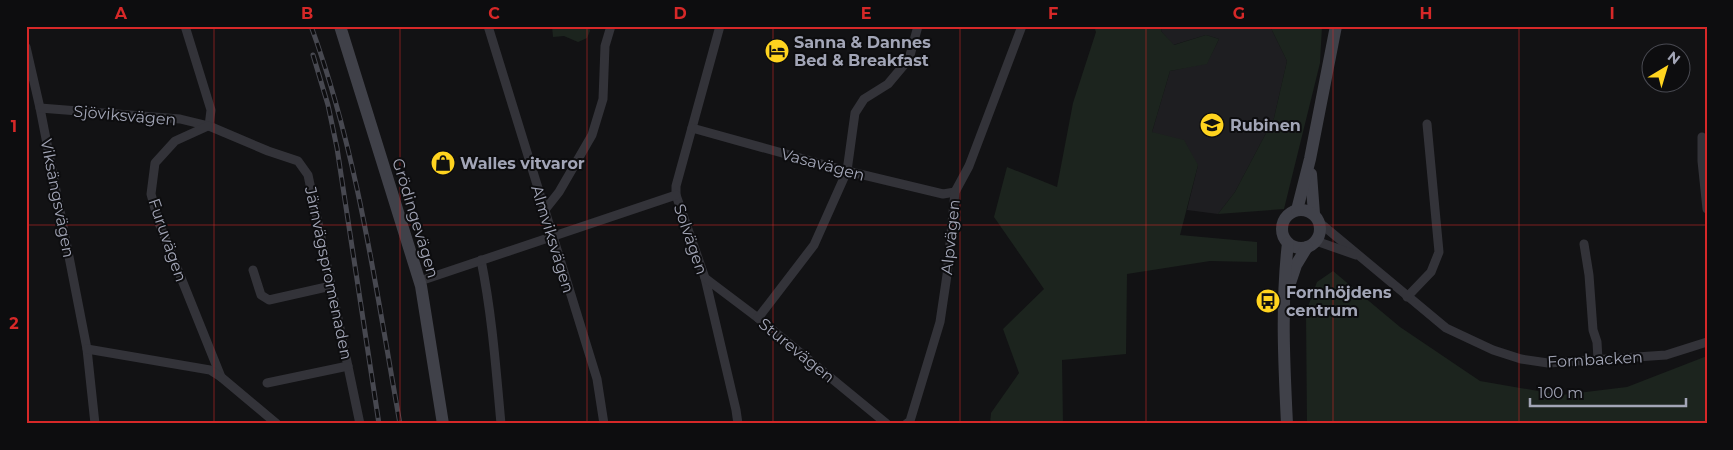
<svg xmlns="http://www.w3.org/2000/svg" width="1733" height="450" font-family="Montserrat,sans-serif">
<style>
.built{fill:#1e1e21}
.green{fill:#1c241e}
.lines{fill:none;stroke-linecap:round;stroke-linejoin:round}
.street{stroke:#333339;stroke-width:9}
.secondary{stroke:#404149;stroke-width:12}
.rail-casing{stroke:#474850;stroke-width:5}
.rail{stroke:#0d0d0f;stroke-width:3;stroke-dasharray:9;stroke-linecap:butt}
.grid{fill:none;stroke:#d62828;stroke-width:1;stroke-opacity:0.55}
.labels{text-anchor:middle;stroke-width:4;stroke-linejoin:round;paint-order:stroke}
.poi-label{font-size:16px;font-weight:bold;fill:#a2a5b6;stroke:#0d0d0f;text-anchor:start}
.street-label{font-size:16px;fill:#a2a5b6;stroke:#0d0d0f}
.neatline{fill:none;stroke:#d62828;stroke-width:2}
.grid-label{font-size:16px;text-anchor:middle;font-weight:bold;fill:#d62828}
</style>
<rect width="100%" height="100%" fill="#121214"/>
<polygon class="built" points="1163,26 1270,26 1287,61 1274,118 1235,192 1218,214 1187,210 1198,165 1152,132 1170,71 1207,63 1219,39 1206,35 1173,45 1161,31"/>
<g class="green">
<polygon points="552,26 589,26 590,31 587,38 578,42 564,36 553,37"/>
<polygon points="1094,26 1163,26 1161,31 1174,45 1206,35 1219,39 1207,64 1170,71 1152,132 1184,140 1198,165 1180,235 1257,242 1257,262 1210,261 1127,274 1126,354 1062,360 1063,424 990,424 991,413 1019,373 1003,329 1044,289 994,217 1007,167 1057,187 1073,103 1096,32"/>
<polygon points="1270,26 1322,26 1320,63 1284,209 1218,214 1235,192 1274,118 1287,61"/>
<polygon points="1333,271 1400,327 1480,381 1561,395 1627,387 1707,356 1707,424 1307,424 1306,312 1317,282"/>
</g>
<g class="lines">
<g class="street">
<polyline points="185,26 211,110 209,126"/>
<polyline points="488,26 597,379 604,424"/>
<polyline points="720,26 676,186 676,195 705,278 736,410 738,424"/>
<polyline points="26,47 40,108 87,349 95,424"/>
<polyline points="40,108 180,119 209,126 268,151 298,161 308,175 360,424"/>
<polyline points="208,126 175,141 155,163 151,194 159,223 221,377"/>
<polyline points="692,128 847,171 943,194 955,192"/>
<polyline points="1702,137 1702,161 1707,209"/>
<polyline points="544,211 559,192 592,135 603,99 605,46 611,26"/>
<polyline points="1320,223 1446,328 1493,350 1521,359 1548,363 1666,355 1707,342"/>
<polyline points="1316,241 1356,255"/>
<polyline points="1584,244 1589,275 1593,330 1597,342 1598,360"/>
<path d="M481,260C492,314 496,369 501,424"/>
<polyline points="253,270 261,295 269,300 331,286"/>
<polyline points="705,278 758,318 887,424"/>
<polyline points="420,281 676,195"/>
<polyline points="1407,297 1431,272 1439,252 1427,124"/>
<polyline points="758,318 814,245 847,171 855,113 864,99 888,84 909,59 918,26"/>
<polyline points="87,349 210,370 221,377 277,424"/>
<polyline points="267,383 348,366"/>
<polyline points="906,424 910,421 940,322 947,275 955,192 969,166 1022,26"/>
</g>
<g class="secondary">
<polyline points="340,26 421,286 443,424"/>
<polyline points="1311,174 1314,214"/>
<circle cx="1301" cy="229" r="19"/>
<polyline points="1297,210 1310,159 1336,26"/>
<polyline points="1289,286 1296,265 1307,247"/>
<path d="M1287,424C1284,363 1281,303 1288,243"/>
</g>
<defs>
<g id="rail">
<path d="M311,26C358,154 376,290 400,424"/>
<polyline points="313,55 328,105 337,148 379,424"/>
</g>
</defs>
<use href="#rail" class="rail-casing"/>
<use href="#rail" class="rail"/>
</g>
<path class="grid" d="M214,26V424M400,26V424M587,26V424M773,26V424M960,26V424M1146,26V424M1333,26V424M1519,26V424M26,225H1707"/>
<defs>
<symbol id="hotel-disc" viewBox="-11 -11 22 22"><circle r="9.5" fill="#ffd41f" stroke="#0d0d0f"/><path d="M-6-4.5h1.5V1H6V5H4.5V3h-9V5H-6ZM-4 0a1.8 1.8 0 1 1 3.6 0ZM.5 0V-2.5h3Q6-2.5 6 0Z" fill="#111"/></symbol>
<symbol id="school-disc" viewBox="-11 -11 22 22"><circle r="9.5" fill="#ffd41f" stroke="#0d0d0f"/><path d="M0-5L7-2L0 1L-7-2ZM-4 1L0 2.5L4 1V4Q0 6-4 4Z" fill="#111"/></symbol>
<symbol id="shop-disc" viewBox="-11 -11 22 22"><circle r="9.5" fill="#ffd41f" stroke="#0d0d0f"/><path d="M-5-2.5h2.3a2.7 3.5 0 0 1 5.4 0H5L5.5 6h-11ZM-1.5-2.5h3a1.5 2.3 0 0 0-3 0Z" fill="#111"/></symbol>
<symbol id="bus-disc" viewBox="-11 -11 22 22"><circle r="9.5" fill="#ffd41f" stroke="#0d0d0f"/><path d="M-5-6H5V4H4V6H2V4H-2V6H-4V4H-5ZM-3.5-4V0h7V-4ZM-3.5 1.2v1.5H-2V1.2ZM2 1.2v1.5H3.5V1.2Z" fill="#111"/></symbol>
</defs>
<g fill-rule="evenodd">
<use href="#hotel-disc" x="763" y="37" width="28" height="28"/>
<use href="#school-disc" x="1198" y="111" width="28" height="28"/>
<use href="#shop-disc" x="429" y="149" width="28" height="28"/>
<use href="#bus-disc" x="1254" y="287" width="28" height="28"/>
</g>
<g class="labels">
<g class="poi-label">
<text x="794" y="48">Sanna &amp; Dannes<tspan x="794" dy="18">Bed &amp; Breakfast</tspan></text>
<text x="1230" y="131">Rubinen</text>
<text x="460" y="169">Walles vitvaror</text>
<text x="1286" y="298">Fornhöjdens<tspan x="1286" dy="18">centrum</tspan></text>
</g>
<g class="street-label">
<text transform="translate(125 115) rotate(5)" y="6">Sjöviksvägen</text>
<text transform="translate(823 164) rotate(15)" y="6">Vasavägen</text>
<text transform="translate(58 198) rotate(79)" y="6">Viksängsvägen</text>
<text transform="translate(416 218) rotate(73)" y="6">Grödingevägen</text>
<text transform="translate(950 237) rotate(-84)" y="6">Alpvägen</text>
<text transform="translate(553 239) rotate(73)" y="6">Almviksvägen</text>
<text transform="translate(691 239) rotate(71)" y="6">Solvägen</text>
<text transform="translate(168 240) rotate(71)" y="6">Furuvägen</text>
<text transform="translate(329 273) rotate(78)" y="6">Järnvägspromenaden</text>
<text transform="translate(797 350) rotate(39)" y="6">Sturevägen</text>
<text transform="translate(1595 359) rotate(-3)" y="6">Fornbacken</text>
</g>
</g>
<rect width="1733" height="450" fill="none" stroke="#0d0d0f" stroke-width="55"/>
<g transform="translate(1666 68) rotate(38)"><circle r="24" fill="#0d0d0f" stroke="#494a52"/>
<path d="M0-4L9 19L0 12L-9 19Z" fill="#ffd41f"/>
<text y="-8" font-size="14" font-weight="bold" text-anchor="middle" fill="#a2a5b6">N</text>
</g>
<path d="M1530 398v8h156v-8" fill="none" stroke="#a2a5b6" stroke-width="2.5"/>
<text x="1538" y="398" font-size="15" fill="#a2a5b6" stroke="#0d0d0f" stroke-width="4" paint-order="stroke">100 m</text>
<rect x="28" y="28" width="1678" height="394" class="neatline"/>
<g class="grid-label">
<text x="121" y="19">A</text>
<text x="307" y="19">B</text>
<text x="494" y="19">C</text>
<text x="680" y="19">D</text>
<text x="866" y="19">E</text>
<text x="1053" y="19">F</text>
<text x="1239" y="19">G</text>
<text x="1426" y="19">H</text>
<text x="1612" y="19">I</text>
<text x="14" y="132">1</text>
<text x="14" y="329">2</text>
</g>
</svg>
